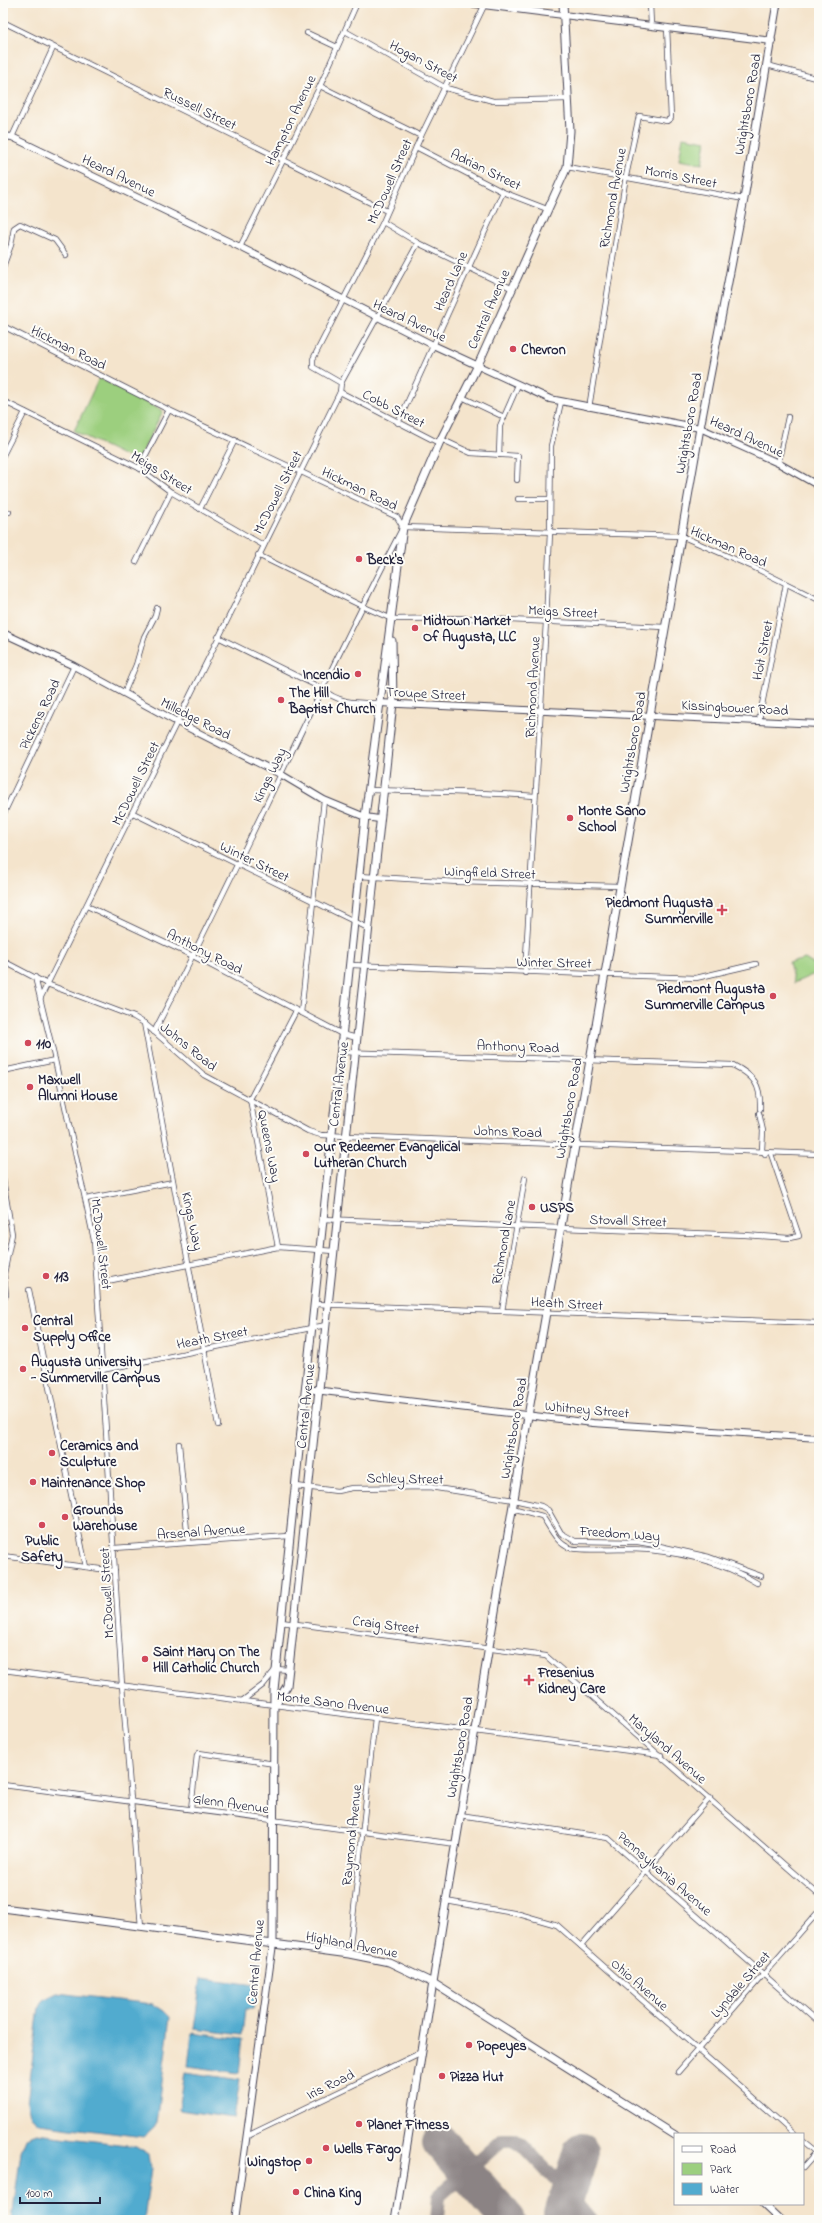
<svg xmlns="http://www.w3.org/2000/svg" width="822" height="2223" font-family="'Indie Flower',sans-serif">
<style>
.green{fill:#9ccf7e;stroke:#5f785c}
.water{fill:#51abcf;stroke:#3a6685}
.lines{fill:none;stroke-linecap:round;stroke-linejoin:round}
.taxiway{stroke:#8b8384;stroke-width:14}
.runway{stroke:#8b8384;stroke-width:36}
.minor-casing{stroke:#423f51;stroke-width:6}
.tertiary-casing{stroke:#423f51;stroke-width:8}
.secondary-casing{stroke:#423f51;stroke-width:9}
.minor{stroke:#fff;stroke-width:4.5}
.tertiary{stroke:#fff;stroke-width:6}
.secondary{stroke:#fff;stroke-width:7}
.poi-dot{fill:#d1495b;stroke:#fdfcf7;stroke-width:1.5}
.labels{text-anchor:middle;stroke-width:4;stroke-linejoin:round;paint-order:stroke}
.street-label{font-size:14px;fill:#22223b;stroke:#fdfcf7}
.poi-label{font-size:14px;font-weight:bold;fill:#22223b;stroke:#fdfcf7;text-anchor:start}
</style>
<rect width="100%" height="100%" fill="#fdfcf7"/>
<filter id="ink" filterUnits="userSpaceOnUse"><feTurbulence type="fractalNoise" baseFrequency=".025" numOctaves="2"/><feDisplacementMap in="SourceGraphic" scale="8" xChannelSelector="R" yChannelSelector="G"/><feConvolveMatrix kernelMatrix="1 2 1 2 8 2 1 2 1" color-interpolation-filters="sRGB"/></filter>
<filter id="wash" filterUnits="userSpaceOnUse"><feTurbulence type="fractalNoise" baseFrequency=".012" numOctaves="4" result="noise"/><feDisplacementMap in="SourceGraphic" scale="16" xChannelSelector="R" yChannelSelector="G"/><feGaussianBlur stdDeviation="0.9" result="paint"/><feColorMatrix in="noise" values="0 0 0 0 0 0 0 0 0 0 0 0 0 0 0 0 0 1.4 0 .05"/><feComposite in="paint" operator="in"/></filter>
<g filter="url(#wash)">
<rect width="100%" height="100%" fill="#f4e4cc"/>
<g class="green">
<polygon points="683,137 706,141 702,164 679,160"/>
<polygon points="99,378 163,411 137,462 74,431"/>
<polygon points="805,959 819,968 819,972 794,983 789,963"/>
</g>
<g class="water">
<polygon points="201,1978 256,1985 253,2010 245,2010 242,2035 194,2029"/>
<path d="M57,1993L153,2004L164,2011L170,2017L157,2123L154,2128L144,2137L39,2124C31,2119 29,2112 27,2103L39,2007L43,2000Z"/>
<polygon points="192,2033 243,2039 239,2073 188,2066"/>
<polygon points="185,2072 240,2080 234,2118 179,2110"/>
<polygon points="37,2134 136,2146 149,2154 151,2168 144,2220 12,2220 21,2151 26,2138"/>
</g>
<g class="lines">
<polyline class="taxiway" points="437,2220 439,2196 502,2140 513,2140 522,2145 568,2193 591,2220"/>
<g class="runway">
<polyline points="440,2142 508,2220"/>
<polyline points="560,2220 581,2151"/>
</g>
</g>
</g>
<g filter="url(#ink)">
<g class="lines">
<defs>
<g id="minor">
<polyline points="650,3 651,25"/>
<polyline points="3,22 387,211"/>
<polyline points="345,31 446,88 493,101 568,99"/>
<polyline points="307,33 337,47"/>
<polyline points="767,65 819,79"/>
<polyline points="320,86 421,136"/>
<polyline points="12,137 53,48"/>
<polyline points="416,147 503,192 547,209"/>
<polyline points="567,167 744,199"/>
<polyline points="383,222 418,243 511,288"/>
<polyline points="240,247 320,86 357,3"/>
<polyline points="3,267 11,245 14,228 20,224 55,240 66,255"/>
<polyline points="3,326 169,410 397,517 403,527 681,536 753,567 819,600"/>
<polyline points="341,383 418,243"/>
<polyline points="340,392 439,443"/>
<polyline points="462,397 504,417"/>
<polyline points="3,401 139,468 171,492 263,545"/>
<polyline points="589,408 626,176 639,116 667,121 671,118 667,27"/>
<polyline points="398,423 503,192"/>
<polyline points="441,439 471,453 518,456 517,480"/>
<polyline points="3,455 25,412"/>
<polyline points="499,455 500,426 518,385"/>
<polyline points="778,463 788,417"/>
<polyline points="139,468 169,410"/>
<polyline points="518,499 550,499"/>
<polyline points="200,509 235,440"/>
<polyline points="3,510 9,512"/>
<polyline points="258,555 362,606 392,619 467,618 665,627"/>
<polyline points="136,562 171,492"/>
<path d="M218,637L321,688C339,704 356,703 379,703"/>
<polyline points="124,693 136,665 144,637 155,616 157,608"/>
<polyline points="759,720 786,584"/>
<path d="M368,790C424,791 480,792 535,796"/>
<polyline points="133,813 368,928"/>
<polyline points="3,815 74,666"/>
<polyline points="359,876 458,882 620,886"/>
<polyline points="87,906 193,956 342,1034 357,1038"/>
<polyline points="3,961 47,984 134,1017 144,1023 204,1075 308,1131 321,1135 819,1154"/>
<polyline points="351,965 696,978 756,964"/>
<polyline points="525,973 546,622 550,532 551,446 561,402"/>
<polyline points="35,977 55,1060 94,1240 122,1685 141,1927"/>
<polyline points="40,999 340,392 341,383 313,367 313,359 383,222 421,136 484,6"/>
<polyline points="301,1013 324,800"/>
<polyline points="144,1023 218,1425"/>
<path d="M154,1032C240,866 315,696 401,531"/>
<path d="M341,1052L733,1065C754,1076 761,1084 760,1109"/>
<polyline points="3,1071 55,1060"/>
<polyline points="759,1113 763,1131 762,1150 765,1154"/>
<polyline points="3,1179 12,1234 4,1274 6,1295"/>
<polyline points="86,1199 173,1182"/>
<polyline points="322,1219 745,1235 789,1238 799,1236 771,1154"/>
<polyline points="278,1247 250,1099 296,1011"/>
<polyline points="97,1283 278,1247 334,1251"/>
<polyline points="29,1290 86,1567"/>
<polyline points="314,1304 819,1323"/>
<polyline points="502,1311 525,1178"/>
<polyline points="102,1370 326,1325"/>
<polyline points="179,1444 188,1542"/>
<polyline points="296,1486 337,1491 352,1488 430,1487 514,1500 541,1506 548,1510 561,1533 575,1541 638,1542 655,1545 709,1557 761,1576"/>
<path d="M512,1508L542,1516C550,1527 556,1543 570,1548C579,1551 619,1549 631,1549C672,1550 722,1561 757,1583"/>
<polyline points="114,1548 289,1536"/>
<polyline points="3,1556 115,1571"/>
<polyline points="281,1622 546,1656 819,1895"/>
<polyline points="3,1670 661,1755"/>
<polyline points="242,1701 263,1685 276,1669 289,1670"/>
<polyline points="3,1785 456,1844"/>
<polyline points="191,1809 197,1755 199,1753 275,1764"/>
<polyline points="460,1815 608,1838 819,2023"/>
<polyline points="446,1901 519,1914 557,1925 794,2134"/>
<polyline points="581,1946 710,1798"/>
<polyline points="349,1954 375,1718"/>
<polyline points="678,2072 819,1911"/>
<polyline points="247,2136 422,2052"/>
<polyline points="803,2142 819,2155"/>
<polyline points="803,2168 819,2150"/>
</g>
<g id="tertiary">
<polyline points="467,3 772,41"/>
<polyline points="3,136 12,137 240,247 433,345 550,399 700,428 778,463 819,486"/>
<polyline points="3,633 74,666 177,722 282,775 324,800 365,817 379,819"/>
<polyline points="379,703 819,724"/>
<polyline points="306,1389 593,1423 819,1438"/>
<polyline points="235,2220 273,1944"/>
</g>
<g id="secondary">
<polyline points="275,1705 287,1686 393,703 392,641"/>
<polyline points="3,1908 349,1954 389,1962 433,1983 675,2135"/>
<polyline points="273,1944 274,1690 365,817 403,527 441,439 478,365 567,167 570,131 563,3"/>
<polyline points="763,2204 780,2220"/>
<polyline points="395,2220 446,1901 528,1416 700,428 744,199 777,3"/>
</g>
</defs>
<use href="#minor" class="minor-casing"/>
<use href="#tertiary" class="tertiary-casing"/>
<use href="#secondary" class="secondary-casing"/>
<use href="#minor" class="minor"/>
<use href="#tertiary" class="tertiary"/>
<use href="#secondary" class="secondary"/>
</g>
</g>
<g class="poi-dot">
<circle cx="513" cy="349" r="4"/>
<circle cx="359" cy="559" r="4"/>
<circle cx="415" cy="628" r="4"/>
<circle cx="358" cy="674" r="4"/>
<circle cx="281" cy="700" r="4"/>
<circle cx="570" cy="818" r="4"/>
<path d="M720 904h4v4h4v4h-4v4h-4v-4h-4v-4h4z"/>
<circle cx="773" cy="996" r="4"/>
<circle cx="28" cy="1043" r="4"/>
<circle cx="30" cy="1087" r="4"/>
<circle cx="306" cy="1154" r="4"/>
<circle cx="532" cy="1207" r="4"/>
<circle cx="46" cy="1276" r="4"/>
<circle cx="25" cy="1328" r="4"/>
<circle cx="23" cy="1369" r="4"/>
<circle cx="52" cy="1453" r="4"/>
<circle cx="33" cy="1482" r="4"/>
<circle cx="65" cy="1517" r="4"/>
<circle cx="42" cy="1525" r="4"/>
<circle cx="145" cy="1659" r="4"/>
<path d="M527 1674h4v4h4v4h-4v4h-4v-4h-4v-4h4z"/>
<circle cx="469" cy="2045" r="4"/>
<circle cx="442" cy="2076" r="4"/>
<circle cx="359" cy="2124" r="4"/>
<circle cx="326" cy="2148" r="4"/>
<circle cx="309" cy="2161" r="4"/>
<circle cx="296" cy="2192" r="4"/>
</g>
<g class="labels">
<g class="street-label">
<text transform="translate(424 61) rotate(28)" y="5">Hogan Street</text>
<text transform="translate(747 104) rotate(-80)" y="5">Wrightsboro Road</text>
<text transform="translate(200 108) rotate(26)" y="5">Russell Street</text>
<text transform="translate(290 120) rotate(-64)" y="5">Hampton Avenue</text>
<text transform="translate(486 169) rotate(26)" y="5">Adrian Street</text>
<text transform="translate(119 175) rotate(26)" y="5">Heard Avenue</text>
<text transform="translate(681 176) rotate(11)" y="5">Morris Street</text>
<text transform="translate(389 181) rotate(-66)" y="5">McDowell Street</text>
<text transform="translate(612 198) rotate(-80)" y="5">Richmond Avenue</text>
<text transform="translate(450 281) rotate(-66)" y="5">Heard Lane</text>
<text transform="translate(488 309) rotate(-66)" y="5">Central Avenue</text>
<text transform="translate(410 320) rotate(26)" y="5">Heard Avenue</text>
<text transform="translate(69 347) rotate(27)" y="5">Hickman Road</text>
<text transform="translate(394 408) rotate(27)" y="5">Cobb Street</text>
<text transform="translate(688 423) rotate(-80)" y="5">Wrightsboro Road</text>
<text transform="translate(747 436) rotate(25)" y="5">Heard Avenue</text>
<text transform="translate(162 472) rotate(32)" y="5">Meigs Street</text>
<text transform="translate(360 488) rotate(26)" y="5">Hickman Road</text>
<text transform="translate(277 492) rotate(-63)" y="5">McDowell Street</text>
<text transform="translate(729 546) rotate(24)" y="5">Hickman Road</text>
<text transform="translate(563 611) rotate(3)" y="5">Meigs Street</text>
<text transform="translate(762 650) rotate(-79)" y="5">Holt Street</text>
<text transform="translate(532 687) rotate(-87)" y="5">Richmond Avenue</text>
<text transform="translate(426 693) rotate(3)" y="5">Troupe Street</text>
<text transform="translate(735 707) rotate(3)" y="5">Kissingbower Road</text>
<text transform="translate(39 714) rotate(-64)" y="5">Pickens Road</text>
<text transform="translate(196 718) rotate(27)" y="5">Milledge Road</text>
<text transform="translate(632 742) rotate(-80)" y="5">Wrightsboro Road</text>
<text transform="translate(269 775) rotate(-64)" y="5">Kings Way</text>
<text transform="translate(135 783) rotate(-64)" y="5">McDowell Street</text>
<text transform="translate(255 861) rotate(26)" y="5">Winter Street</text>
<text transform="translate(490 872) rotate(2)" y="5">Wingfield Street</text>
<text transform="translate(205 951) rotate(27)" y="5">Anthony Road</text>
<text transform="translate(554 962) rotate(1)" y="5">Winter Street</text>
<text transform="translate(189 1046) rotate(39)" y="5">Johns Road</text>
<text transform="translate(518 1046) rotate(2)" y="5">Anthony Road</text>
<text transform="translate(338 1084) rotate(-83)" y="5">Central Avenue</text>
<text transform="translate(568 1108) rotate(-80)" y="5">Wrightsboro Road</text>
<text transform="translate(508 1131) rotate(2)" y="5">Johns Road</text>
<text transform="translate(270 1146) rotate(79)" y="5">Queens Way</text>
<text transform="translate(628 1220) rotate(2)" y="5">Stovall Street</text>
<text transform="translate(193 1221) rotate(78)" y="5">Kings Way</text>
<text transform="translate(503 1242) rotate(-80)" y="5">Richmond Lane</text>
<text transform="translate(102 1244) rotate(83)" y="5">McDowell Street</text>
<text transform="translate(567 1303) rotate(3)" y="5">Heath Street</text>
<text transform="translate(212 1337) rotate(-11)" y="5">Heath Street</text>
<text transform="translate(305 1406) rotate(-84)" y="5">Central Avenue</text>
<text transform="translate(587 1409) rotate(5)" y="5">Whitney Street</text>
<text transform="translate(513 1428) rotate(-80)" y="5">Wrightsboro Road</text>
<text transform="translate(405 1478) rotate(1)" y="5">Schley Street</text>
<text transform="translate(201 1531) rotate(-4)" y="5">Arsenal Avenue</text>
<text transform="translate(620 1533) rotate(4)" y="5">Freedom Way</text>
<text transform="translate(106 1593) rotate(-93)" y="5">McDowell Street</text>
<text transform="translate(386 1624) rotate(7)" y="5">Craig Street</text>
<text transform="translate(333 1702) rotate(7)" y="5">Monte Sano Avenue</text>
<text transform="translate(459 1747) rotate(-80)" y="5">Wrightsboro Road</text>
<text transform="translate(668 1748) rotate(41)" y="5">Maryland Avenue</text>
<text transform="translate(231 1803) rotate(8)" y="5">Glenn Avenue</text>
<text transform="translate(351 1835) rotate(-84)" y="5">Raymond Avenue</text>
<text transform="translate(665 1873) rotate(41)" y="5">Pennsylvania Avenue</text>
<text transform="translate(352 1944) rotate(11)" y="5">Highland Avenue</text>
<text transform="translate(255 1962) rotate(-85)" y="5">Central Avenue</text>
<text transform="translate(640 1984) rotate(41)" y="5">Ohio Avenue</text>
<text transform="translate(740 1984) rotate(-49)" y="5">Lyndale Street</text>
<text transform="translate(330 2084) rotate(-26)" y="5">Iris Road</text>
</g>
<g class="poi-label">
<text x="521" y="354">Chevron</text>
<text x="367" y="564">Beck's</text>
<text x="423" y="625">Midtown Market<tspan x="423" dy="16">Of Augusta, LLC</tspan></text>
<text x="350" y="679" text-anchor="end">Incendio</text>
<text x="289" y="697">The Hill<tspan x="289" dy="16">Baptist Church</tspan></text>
<text x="578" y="815">Monte Sano<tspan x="578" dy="16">School</tspan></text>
<text x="713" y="907" text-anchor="end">Piedmont Augusta<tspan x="713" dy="16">Summerville</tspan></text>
<text x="765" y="993" text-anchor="end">Piedmont Augusta<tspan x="765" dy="16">Summerville Campus</tspan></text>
<text x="36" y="1048">110</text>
<text x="38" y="1084">Maxwell<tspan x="38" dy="16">Alumni House</tspan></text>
<text x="314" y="1151">Our Redeemer Evangelical<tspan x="314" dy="16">Lutheran Church</tspan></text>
<text x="540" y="1212">USPS</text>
<text x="54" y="1281">113</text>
<text x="33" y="1325">Central<tspan x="33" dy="16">Supply Office</tspan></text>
<text x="31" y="1366">Augusta University<tspan x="31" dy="16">- Summerville Campus</tspan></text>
<text x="60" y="1450">Ceramics and<tspan x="60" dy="16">Sculpture</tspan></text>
<text x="41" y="1487">Maintenance Shop</text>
<text x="73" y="1514">Grounds<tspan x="73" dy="16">Warehouse</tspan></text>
<text x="42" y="1545" text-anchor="middle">Public<tspan x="42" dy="16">Safety</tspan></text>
<text x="153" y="1656">Saint Mary On The<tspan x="153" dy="16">Hill Catholic Church</tspan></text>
<text x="538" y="1677">Fresenius<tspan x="538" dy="16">Kidney Care</tspan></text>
<text x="477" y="2050">Popeyes</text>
<text x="450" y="2081">Pizza Hut</text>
<text x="367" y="2129">Planet Fitness</text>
<text x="334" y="2153">Wells Fargo</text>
<text x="301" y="2166" text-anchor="end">Wingstop</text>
<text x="304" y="2197">China King</text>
</g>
</g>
<rect width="822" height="2223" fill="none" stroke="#fdfcf7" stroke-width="16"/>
<rect x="674" y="2133" width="130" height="72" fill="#fdfcf7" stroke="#a5a5ac"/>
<rect x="682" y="2146" width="20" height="6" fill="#ffffff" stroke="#a5a5ac"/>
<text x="710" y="2153" font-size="12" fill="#22223b">Road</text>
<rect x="682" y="2163" width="20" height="12" fill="#9ccf7e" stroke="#a5a5ac"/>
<text x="710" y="2173" font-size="12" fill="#22223b">Park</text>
<rect x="682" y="2183" width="20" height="12" fill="#51abcf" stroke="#a5a5ac"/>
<text x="710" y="2193" font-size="12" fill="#22223b">Water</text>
<path d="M20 2197v6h80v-6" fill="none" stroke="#22223b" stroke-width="2"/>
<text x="26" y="2197" font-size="12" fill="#22223b" stroke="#fdfcf7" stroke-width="3" paint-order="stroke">100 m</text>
</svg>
